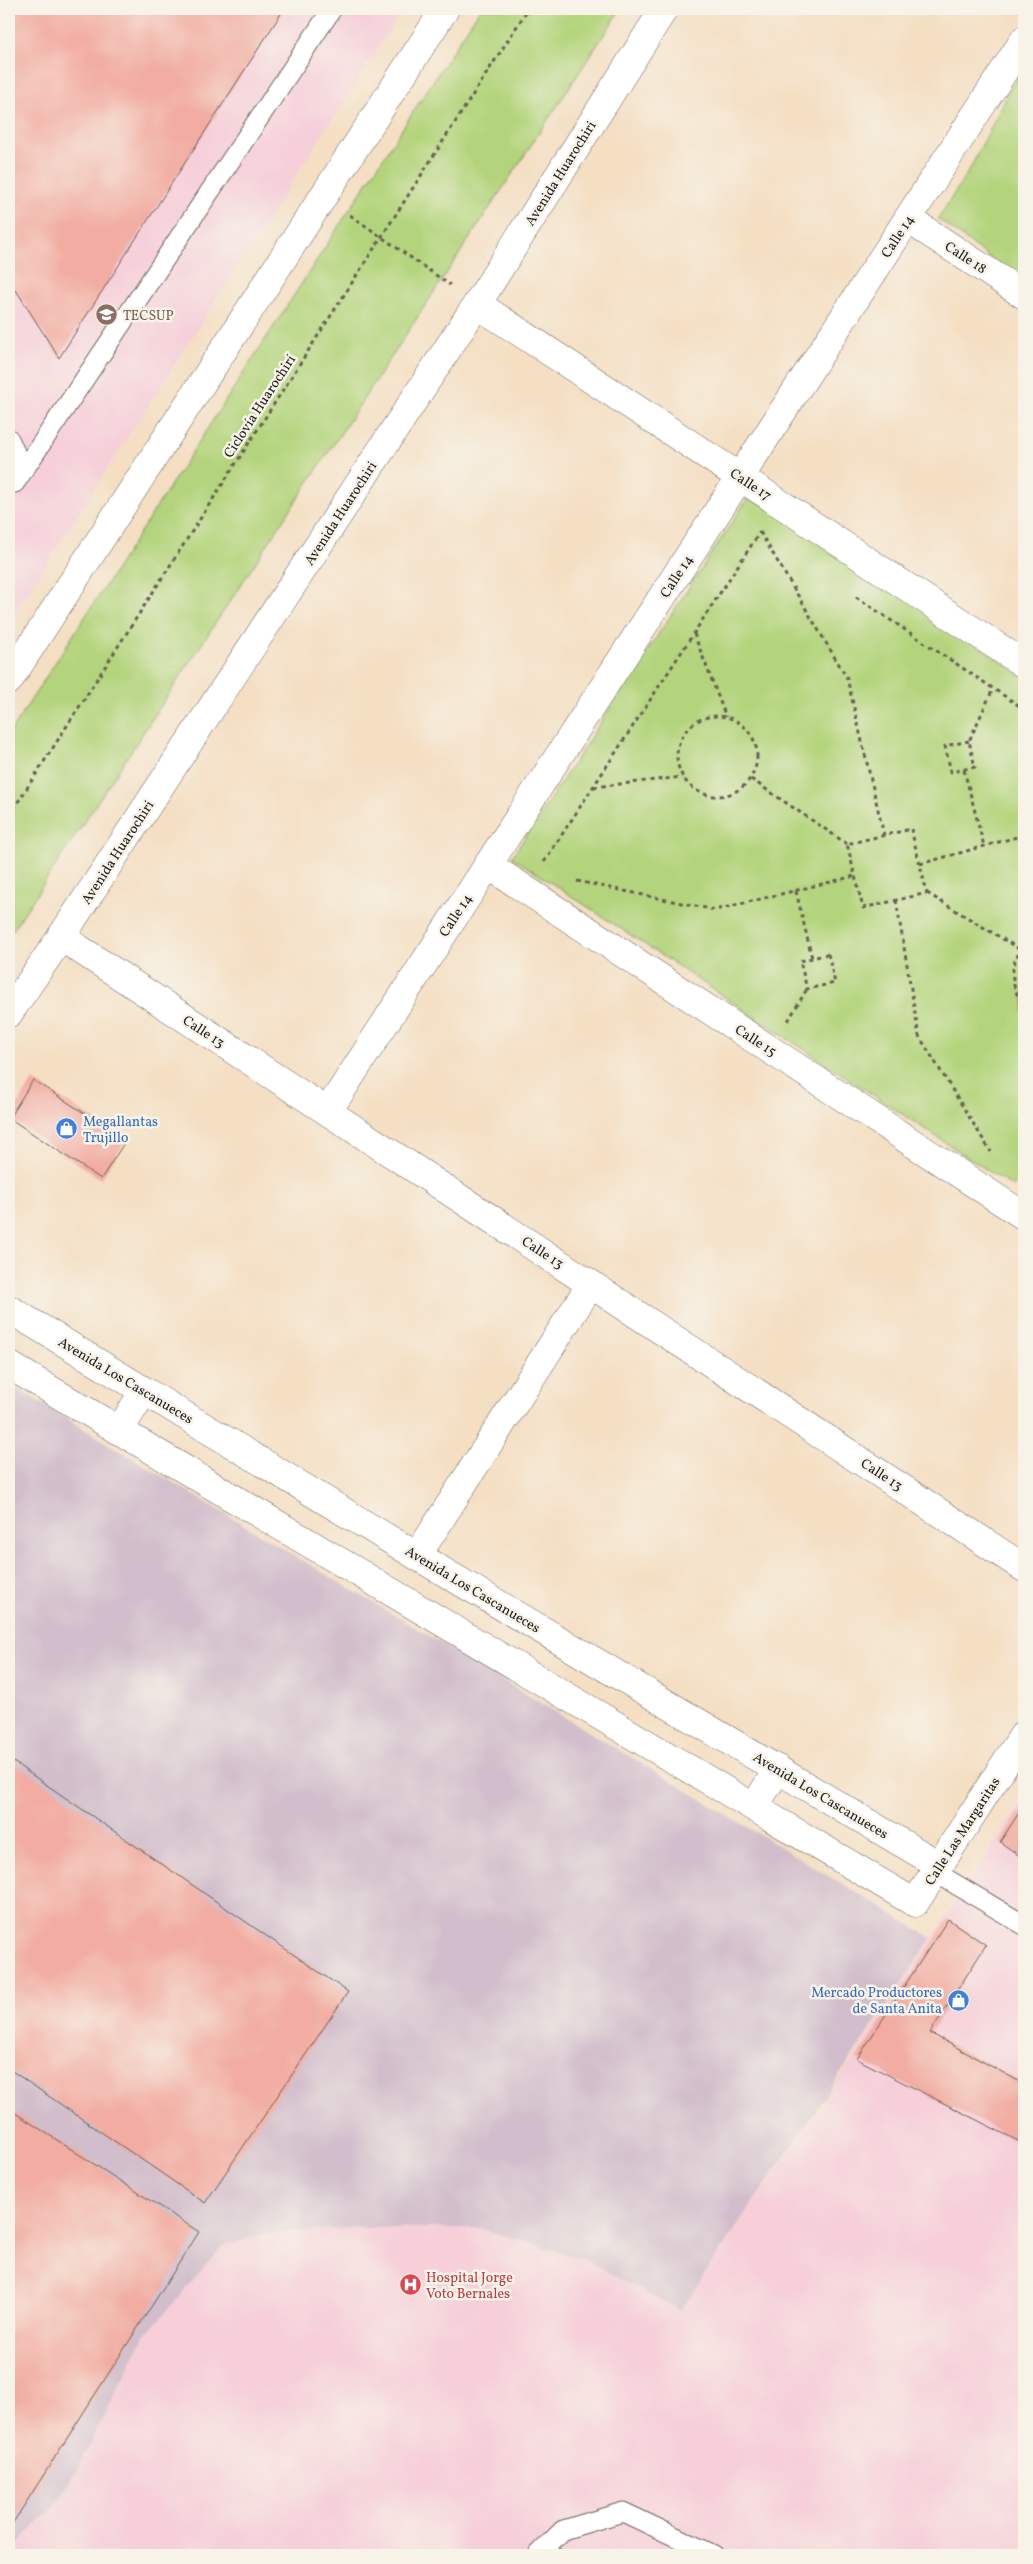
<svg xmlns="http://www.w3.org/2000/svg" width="1033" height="2564" font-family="Vollkorn,serif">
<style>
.built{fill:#f6cfd9}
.industrial{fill:#d1bdcb}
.green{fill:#b3d47c;stroke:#68784c}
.building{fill:#f2aca1}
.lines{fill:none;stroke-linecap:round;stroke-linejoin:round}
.service-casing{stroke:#686056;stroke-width:21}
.pedestrian-casing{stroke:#686056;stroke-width:29}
.minor-casing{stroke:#686056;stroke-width:29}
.secondary-casing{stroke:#686056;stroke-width:29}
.path{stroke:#686056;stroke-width:3;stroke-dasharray:4 4;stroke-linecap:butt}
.service{stroke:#fff;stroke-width:19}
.pedestrian{stroke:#fff;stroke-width:28}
.minor{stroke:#fff;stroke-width:28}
.secondary{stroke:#fff;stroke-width:28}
.labels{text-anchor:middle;stroke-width:5;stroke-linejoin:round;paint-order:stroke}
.street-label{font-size:14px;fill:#1c1c1c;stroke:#f7f3e8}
.education-label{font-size:14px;fill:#785e54;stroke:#f7f3e8;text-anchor:start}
.shop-label{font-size:14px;fill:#366cbe;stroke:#f7f3e8;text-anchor:start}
.health-label{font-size:14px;fill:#be3a42;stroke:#f7f3e8;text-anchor:start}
</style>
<rect width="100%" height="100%" fill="#f7f3e8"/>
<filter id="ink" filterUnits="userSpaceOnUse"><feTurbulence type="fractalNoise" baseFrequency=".02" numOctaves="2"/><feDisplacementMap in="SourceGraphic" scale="10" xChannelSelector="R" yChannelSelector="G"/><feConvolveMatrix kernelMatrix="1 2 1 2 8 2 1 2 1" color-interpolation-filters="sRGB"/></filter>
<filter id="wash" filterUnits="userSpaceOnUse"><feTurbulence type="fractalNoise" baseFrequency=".0096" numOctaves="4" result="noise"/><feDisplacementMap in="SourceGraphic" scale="20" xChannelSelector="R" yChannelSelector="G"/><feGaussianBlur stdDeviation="1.12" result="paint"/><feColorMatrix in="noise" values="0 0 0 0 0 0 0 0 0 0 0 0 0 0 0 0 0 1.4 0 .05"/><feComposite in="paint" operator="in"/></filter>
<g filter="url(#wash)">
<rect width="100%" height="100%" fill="#f4dfc3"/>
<g class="built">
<polygon points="9,9 403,9 9,622"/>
<polygon points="1024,1799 1024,2555 9,2555 9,2552 56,2505 85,2455 143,2338 223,2246 263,2234 348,2228 479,2228 581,2258 680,2311 851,2061"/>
</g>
<polygon class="industrial" points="9,1384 932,1938 680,2311 581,2258 479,2228 348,2228 263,2234 223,2246 143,2338 85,2455 56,2505 9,2552"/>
<g class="green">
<polygon points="480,9 621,9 9,936 9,734"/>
<polygon points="1024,62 1024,283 938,219 971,167"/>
<polygon points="752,492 1024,677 1024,1171 1013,1187 512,857"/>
</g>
<g id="blocks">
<g class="building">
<polygon points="9,9 284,9 59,358 16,290 9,295"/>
<polygon points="33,1080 126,1140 101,1179 9,1118"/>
<polygon points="9,1759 348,1992 205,2203 9,2069"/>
<polygon points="1024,1805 1024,1859 1000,1842"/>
<polygon points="948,1919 986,1945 930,2033 1024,2084 1024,2144 857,2059"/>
<polygon points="9,2109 199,2232 9,2529"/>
</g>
</g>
</g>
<g filter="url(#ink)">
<use href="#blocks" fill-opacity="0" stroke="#686056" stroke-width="1"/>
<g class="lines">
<defs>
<g id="service">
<polyline points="9,439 18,459 15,480"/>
<polyline points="15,483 332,9"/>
<polyline points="935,1872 1024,1925"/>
<polyline points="538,2555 563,2530 623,2512 714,2555"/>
</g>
<polyline id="pedestrian" points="417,1556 591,1284"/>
<g id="minor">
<polyline points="908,219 1024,295"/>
<polyline points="477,304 1024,664"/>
<polyline points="488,865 1024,1216"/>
<polyline points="61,937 1024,1568"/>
<polyline points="328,1111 1024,40"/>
<polyline points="9,1309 417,1556 939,1865"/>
<polyline points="9,1365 915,1903 1024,1734"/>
<polyline points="119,1431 144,1391"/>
<polyline points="754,1807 778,1769"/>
</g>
<g id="secondary">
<polyline points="9,680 445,9"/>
<polyline points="9,1013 61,937 477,304 664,9"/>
</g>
</defs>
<use href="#service" class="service-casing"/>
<use href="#pedestrian" class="pedestrian-casing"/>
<use href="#minor" class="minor-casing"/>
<use href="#secondary" class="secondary-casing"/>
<g class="path">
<polyline points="350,215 450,285"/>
<polyline points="760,532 847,678 884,835"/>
<polyline points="856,597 1024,709"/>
<polyline points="694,634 726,717"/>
<circle cx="717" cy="756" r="40"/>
<polyline points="969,741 945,746 951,772 975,767 969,741 993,689"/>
<polyline points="964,770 984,846"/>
<polyline points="751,779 847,844"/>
<polyline points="594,787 682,777"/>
<polyline points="9,816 528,9"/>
<polygon points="911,829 927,893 863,908 847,844"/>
<polyline points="544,862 760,532"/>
<polyline points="920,864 1024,835"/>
<polyline points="577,881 715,910 855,876"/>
<polyline points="796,891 812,958"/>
<polyline points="927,893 1021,950"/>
<polyline points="896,900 919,1036 991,1152"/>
<path d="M1024,947C1008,963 1010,988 1024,1005"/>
<polygon points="828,954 835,983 807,989 800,961"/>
<polyline points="788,1021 807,989"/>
</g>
<use href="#service" class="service"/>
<use href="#pedestrian" class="pedestrian"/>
<use href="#minor" class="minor"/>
<use href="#secondary" class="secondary"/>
</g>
</g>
<defs>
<symbol id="university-disc" viewBox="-11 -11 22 22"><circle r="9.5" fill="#8d6e63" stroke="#f7f3e8"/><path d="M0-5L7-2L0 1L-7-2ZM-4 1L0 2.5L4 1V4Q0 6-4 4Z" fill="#fff"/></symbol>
<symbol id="shop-disc" viewBox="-11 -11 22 22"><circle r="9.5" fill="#3f7fe0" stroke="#f7f3e8"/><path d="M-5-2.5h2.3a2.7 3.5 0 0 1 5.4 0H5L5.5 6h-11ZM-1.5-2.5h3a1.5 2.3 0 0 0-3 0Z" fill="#fff"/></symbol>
<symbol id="hospital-disc" viewBox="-11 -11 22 22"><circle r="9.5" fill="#e0444e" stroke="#f7f3e8"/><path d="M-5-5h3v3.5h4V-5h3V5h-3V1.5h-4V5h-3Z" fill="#fff"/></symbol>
</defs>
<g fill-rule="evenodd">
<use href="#university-disc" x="94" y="302" width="25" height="25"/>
<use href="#shop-disc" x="54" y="1116" width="25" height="25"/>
<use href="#shop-disc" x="946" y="1988" width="25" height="25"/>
<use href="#hospital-disc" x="398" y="2272" width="25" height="25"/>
</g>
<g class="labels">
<g class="street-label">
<text transform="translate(560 173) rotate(-58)" y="5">Avenida Huarochiri</text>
<text transform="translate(897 236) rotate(-57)" y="5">Calle 14</text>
<text transform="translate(966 257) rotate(33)" y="5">Calle 18</text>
<text transform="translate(259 406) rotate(-57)" y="5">Ciclovía Huarochirí</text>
<text transform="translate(751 484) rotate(33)" y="5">Calle 17</text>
<text transform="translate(340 513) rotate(-57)" y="5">Avenida Huarochiri</text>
<text transform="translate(676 576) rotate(-57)" y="5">Calle 14</text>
<text transform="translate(117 852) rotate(-57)" y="5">Avenida Huarochiri</text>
<text transform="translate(455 915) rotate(-57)" y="5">Calle 14</text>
<text transform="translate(204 1031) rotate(33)" y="5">Calle 13</text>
<text transform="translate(756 1040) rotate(33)" y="5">Calle 15</text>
<text transform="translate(543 1252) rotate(33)" y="5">Calle 13</text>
<text transform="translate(126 1380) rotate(31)" y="5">Avenida Los Cascanueces</text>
<text transform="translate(882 1474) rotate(33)" y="5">Calle 13</text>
<text transform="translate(473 1589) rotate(31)" y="5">Avenida Los Cascanueces</text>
<text transform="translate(821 1795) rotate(31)" y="5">Avenida Los Cascanueces</text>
<text transform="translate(962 1831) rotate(-57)" y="5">Calle Las Margaritas</text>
</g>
<g class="education-label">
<text x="123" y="320">TECSUP</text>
</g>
<g class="shop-label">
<text x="83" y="1126">Megallantas<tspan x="83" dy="16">Trujillo</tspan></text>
<text x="942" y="1997" text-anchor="end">Mercado Productores<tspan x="942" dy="16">de Santa Anita</tspan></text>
</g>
<g class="health-label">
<text x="426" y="2282">Hospital Jorge<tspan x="426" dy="16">Voto Bernales</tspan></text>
</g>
</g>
<rect width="1033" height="2564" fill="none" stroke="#f7f3e8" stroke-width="30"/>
</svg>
